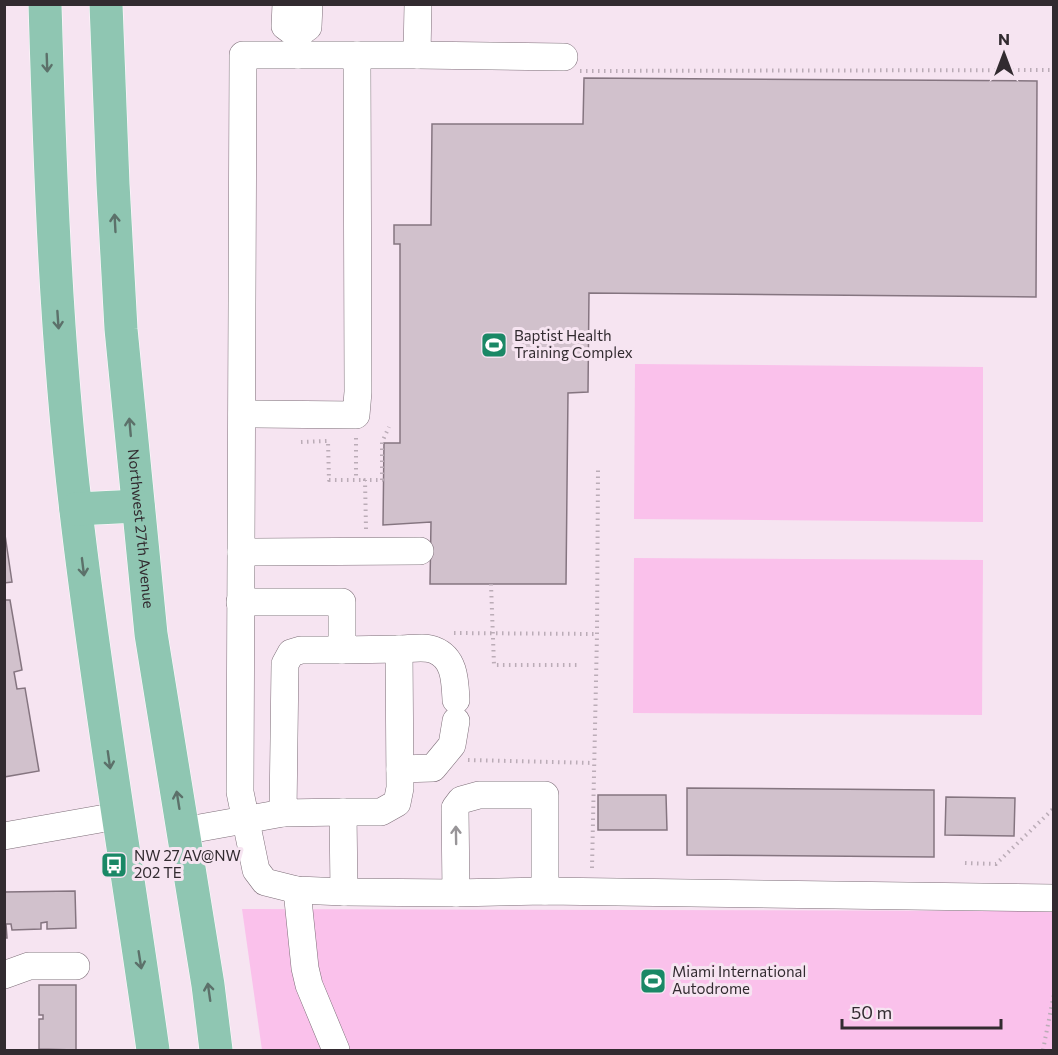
<svg xmlns="http://www.w3.org/2000/svg" width="1058" height="1055" font-family="Commissioner,sans-serif">
<style>
.green{fill:#fac1eb}
.building{fill:#d1c1cc;stroke:#857580;stroke-width:1.5}
.lines{fill:none;stroke-linecap:round;stroke-linejoin:round}
.minor-casing{stroke:#7d6e78;stroke-width:28}
.major-casing{stroke:#fff;stroke-width:34}
.path{stroke:#bbacb7;stroke-width:4;stroke-dasharray:1.5 4.5;stroke-linecap:butt}
.minor{stroke:#fff;stroke-width:27}
.major{stroke:#8fc6b2;stroke-width:33}
.oneway{stroke:#5c716a}
.oneway2{stroke:#989598}
.labels{text-anchor:middle;stroke-width:6;stroke-linejoin:round;paint-order:stroke}
.poi-label{font-size:15px;fill:#322b30;stroke:#f6e4f1;text-anchor:start}
.street-label{font-size:15px;fill:#322b30;stroke:#f6e4f1}
</style>
<rect width="100%" height="100%" fill="#f6e4f1"/>
<g class="green">
<polygon points="635,364 983,367 983,522 634,519"/>
<polygon points="634,558 983,560 982,715 633,713"/>
<polygon points="242,909 1053,911 1053,1050 262,1050"/>
</g>
<g class="building">
<polygon points="584,78 1037,81 1036,297 589,293 588,392 568,393 566,584 430,584 431,522 383,525 384,443 400,443 400,244 394,244 394,225 431,225 432,124 583,124"/>
<polygon points="4,528 12,582 4,583"/>
<polygon points="4,600 10,600 22,670 14,672 17,689 25,688 39,771 4,777"/>
<polygon points="687,788 934,790 934,857 687,855"/>
<polygon points="598,795 666,795 667,830 598,830"/>
<polygon points="946,797 1015,798 1014,836 945,835"/>
<polygon points="75,891 76,928 47,929 47,922 41,923 41,929 12,930 11,924 6,924 7,938 4,938 4,892"/>
<polygon points="39,985 76,985 76,1050 39,1049 39,1019 43,1019 43,1015 39,1015"/>
</g>
<g class="lines">
<defs>
<g id="minor">
<polyline points="286,4 285,26 297,35 298,55"/>
<polyline points="418,4 417,55 564,57"/>
<polyline points="297,35 308,27 309,4"/>
<polyline points="417,55 243,55 241,552 420,551"/>
<polyline points="242,414 356,415 358,392 357,55"/>
<polyline points="241,552 240,792 256,870 265,882 297,890 344,892 456,893 545,891 1054,898"/>
<polyline points="240,602 342,602 342,650 399,649 400,788 397,803 381,812 343,812 344,892"/>
<path d="M399,649C409,649 425,646 434,650C455,658 455,681 456,700"/>
<polyline points="342,650 301,650 291,653 285,664 283,813 343,812"/>
<polyline points="400,769 433,768 452,745 456,721"/>
<polyline points="183,831 283,813"/>
<polyline points="4,836 117,816"/>
<polyline points="297,890 305,968 309,985 336,1050"/>
<polyline points="456,893 455,808 461,800 479,795 545,795 545,891"/>
<polyline points="4,975 29,966 76,966"/>
</g>
<g id="major">
<path d="M45,4C50,174 56,343 76,511C97,692 128,871 153,1050"/>
<path id="s1" d="M106,4L113,184L121,329L151,634L208,985L216,1050"/>
<polyline points="76,509 138,506"/>
</g>
</defs>
<use href="#minor" class="minor-casing"/>
<use href="#major" class="major-casing"/>
<g class="path">
<polyline points="580,71 1054,70"/>
<polyline points="356,438 356,480"/>
<polyline points="301,442 328,441 329,480 365,480"/>
<polyline points="366,529 365,480 382,480 382,442 389,427"/>
<polyline points="491,584 494,665 579,665"/>
<polyline points="454,633 597,634"/>
<polyline points="468,760 594,763"/>
<polyline points="965,863 996,864 1054,808"/>
<polyline points="592,868 597,634 598,470"/>
<polyline points="1043,1050 1054,994"/>
</g>
<use href="#minor" class="minor"/>
<use href="#major" class="major"/>
</g>
<defs><path id="oneway-shaft" d="M-6 0H5M1.5-3L5.5 0L1.5 3" fill="none" stroke-width="1.6" stroke-linecap="round" stroke-linejoin="round" transform="scale(1.5)"/></defs>
<g class="oneway">
<use href="#oneway-shaft" transform="translate(47 63) rotate(88)"/>
<use href="#oneway-shaft" transform="translate(115 223) rotate(-93)"/>
<use href="#oneway-shaft" transform="translate(58 320) rotate(86)"/>
<use href="#oneway-shaft" transform="translate(130 427) rotate(-95)"/>
<use href="#oneway-shaft" transform="translate(83 567) rotate(83)"/>
<use href="#oneway-shaft" transform="translate(109 760) rotate(82)"/>
<use href="#oneway-shaft" transform="translate(178 800) rotate(-99)"/>
<use href="#oneway-shaft" transform="translate(140 960) rotate(81)"/>
<use href="#oneway-shaft" transform="translate(209 992) rotate(-98)"/>
</g>
<use class="oneway2" href="#oneway-shaft" transform="translate(456 835) rotate(-91)"/>
<defs>
<symbol id="stadium-square" viewBox="-11 -11 22 22"><rect x="-9" y="-9" width="18" height="18" rx="4" fill="#1a8866" stroke="#f6e4f1"/><path d="M0-5a6.5 5 0 1 0 0 10a6.5 5 0 1 0 0-10ZM-3.5-1.8h7v3.6h-7Z" fill="#fff"/></symbol>
<symbol id="bus-square" viewBox="-11 -11 22 22"><rect x="-9" y="-9" width="18" height="18" rx="4" fill="#1a8866" stroke="#f6e4f1"/><path d="M-5-6H5V4H4V6H2V4H-2V6H-4V4H-5ZM-3.5-4V0h7V-4ZM-3.5 1.2v1.5H-2V1.2ZM2 1.2v1.5H3.5V1.2Z" fill="#fff"/></symbol>
</defs>
<g fill-rule="evenodd">
<use href="#stadium-square" x="479" y="330" width="30" height="30"/>
<use href="#bus-square" x="99" y="850" width="30" height="30"/>
<use href="#stadium-square" x="638" y="966" width="30" height="30"/>
</g>
<g class="labels">
<g class="poi-label">
<text x="514" y="341">Baptist Health<tspan x="514" dy="17">Training Complex</tspan></text>
<text x="134" y="861">NW 27 AV@NW<tspan x="134" dy="17">202 TE</tspan></text>
<text x="672" y="977">Miami International<tspan x="672" dy="17">Autodrome</tspan></text>
</g>
<g class="street-label">
<text dy="5" stroke="none"><textPath href="#s1" startOffset="526">Northwest 27th Avenue</textPath></text>
</g>
</g>
<rect width="1058" height="1055" fill="none" stroke="#322b30" stroke-width="12"/>
<g transform="translate(1004 54)" stroke="#f6e4f1" stroke-width="4.5" paint-order="stroke">
<path d="M0-4.5L10 22L0 15L-10 22Z" fill="#322b30"/>
<text y="-9" font-size="16" font-weight="bold" text-anchor="middle" fill="#322b30">N</text>
</g>
<path d="M842 1019v9h159v-9" fill="none" stroke="#322b30" stroke-width="3"/>
<text x="851" y="1019" font-size="18" fill="#322b30" stroke="#f6e4f1" stroke-width="4.5" paint-order="stroke">50 m</text>
</svg>
